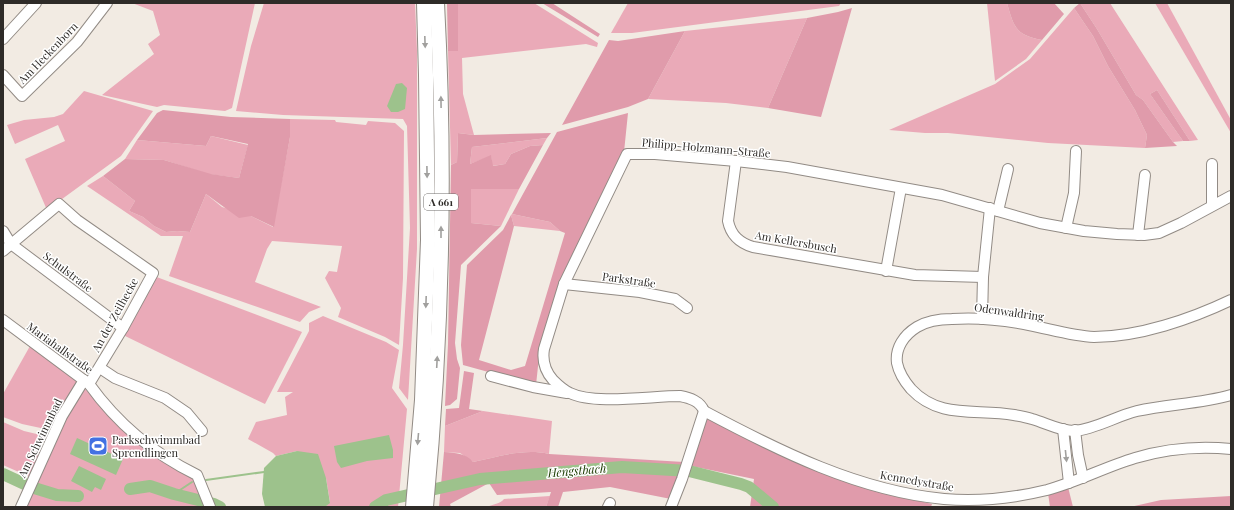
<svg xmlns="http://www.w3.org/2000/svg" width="1234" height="510" font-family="'Playfair Display',serif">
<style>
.green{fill:#eaaab8}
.forest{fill:#e09bab}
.water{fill:#9dc28c}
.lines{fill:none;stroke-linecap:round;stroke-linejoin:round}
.stream{stroke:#9dc28c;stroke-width:2}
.river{stroke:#9dc28c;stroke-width:12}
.minor-casing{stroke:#928b85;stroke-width:12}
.highway-casing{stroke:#928b85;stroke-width:16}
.minor{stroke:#fff;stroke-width:10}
.highway{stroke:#fff;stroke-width:14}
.oneway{fill:#a1a09e}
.labels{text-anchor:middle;stroke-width:3;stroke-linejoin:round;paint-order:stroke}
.shield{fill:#fff;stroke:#6d6b68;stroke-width:1}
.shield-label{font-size:10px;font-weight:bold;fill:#2e2b28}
.street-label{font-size:11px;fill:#2e2b28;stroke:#fff}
.poi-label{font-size:11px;fill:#2e2b28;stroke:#fff;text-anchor:start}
.water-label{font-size:12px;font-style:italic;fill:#1b3d02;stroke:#fff}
</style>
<rect width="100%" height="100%" fill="#f2ebe3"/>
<g class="green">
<polygon points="132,3 255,3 232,108 225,111 164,105 157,107 102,95 154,54 148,44 160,35 153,11"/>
<polygon points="264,3 415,3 417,51 417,249 408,400 399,388 403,345 410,228 407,126 403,119 283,115 236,111 251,46"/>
<polygon points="458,3 534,3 598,43 597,47 586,44 462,58 463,94 474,135 458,133 457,162 451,165 448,51 458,50"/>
<polygon points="628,3 841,3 839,6 632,33 611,33"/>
<path d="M987,3H1007C1014,28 1016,35 1042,40L1026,59L995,81Z"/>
<polygon points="1080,3 1110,3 1198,140 1190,141 1157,90 1150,94 1183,141 1173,142 1143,100 1136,95 1097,29"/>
<polygon points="1155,3 1167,3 1231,120 1231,133"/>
<polygon points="1074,8 1093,36 1108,66 1135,110 1147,135 1145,148 1048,143 948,133 925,133 889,130 995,84 1030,59"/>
<polygon points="807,18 768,108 726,103 648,99 685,31"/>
<polygon points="84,91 153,111 121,156 47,210 25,159 65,141 58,125 15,144 7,125 24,120 54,117 63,114"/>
<polygon points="290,119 335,120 336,122 366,125 368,121 395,123 404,131 403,278 399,345 385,337 338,317 341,308 325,278 329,271 337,272 342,246 272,241 267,249 255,282 321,307 309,312 300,322 169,276 183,236 161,236 87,186 103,176 135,201 129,211 143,217 154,226 166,232 177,231 190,232 206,194 222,207 251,216 273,227 290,137"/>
<polygon points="211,136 248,145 239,178 208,174 164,160 125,159 137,140 206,146"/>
<polygon points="547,138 543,145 530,146 511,154 505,164 492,166 491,156 470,164 472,147"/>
<polygon points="471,189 519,189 501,226 471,223"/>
<polygon points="512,214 550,222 560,231 514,226 511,215"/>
<polygon points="154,276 302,332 265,404 121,334"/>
<polygon points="323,316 386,342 399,350 392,388 407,409 398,507 325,507 330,502 326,478 297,451 276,456 273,453 248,439 256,422 287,415 285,397 293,392 277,392 309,331 309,323"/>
<polygon points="30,346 78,381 50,430 22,424 3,417 3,394"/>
<polygon points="82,386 131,434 158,458 195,477 202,507 25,507 61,425"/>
<path d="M483,411L552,421L549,454C524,448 497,457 473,462L460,453L444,452L445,426Z"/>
<polygon points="3,422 24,431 45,436 30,477 3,465"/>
<path d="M550,496L546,507H487C493,504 500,504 504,499Z"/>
</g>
<g class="forest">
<polygon points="447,3 458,3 458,51 448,51"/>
<polygon points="542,3 552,3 600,34 598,37"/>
<path d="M1007,3H1054L1064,14L1042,40C1016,35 1014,28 1007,3Z"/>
<polygon points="1080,3 1097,29 1136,95 1143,100 1173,142 1177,146 1145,148 1147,135 1135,110 1108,66 1093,36 1074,8"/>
<polygon points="852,8 821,117 768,108 807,18 838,12"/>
<polygon points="685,31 648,99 628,107 562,125 609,40 618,41"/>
<polygon points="1157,90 1190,141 1183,141 1150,94"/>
<polygon points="163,110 231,117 290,119 290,137 274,227 251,216 239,218 206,194 190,232 177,231 166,232 154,226 143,217 129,211 135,201 103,176 125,159 164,160 211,174 239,178 248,144 211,136 206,146 137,140 157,113"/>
<polygon points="628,113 624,152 539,357 536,385 463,365 461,345 467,265 503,230 511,215 514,226 479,360 511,370 525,366 565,233 560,231 550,222 512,214 557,132"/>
<polygon points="458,133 474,135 551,133 547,138 472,147 470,164 491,155 493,166 505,164 511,154 530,146 543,145 519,189 471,189 471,223 501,226 461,265 455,343 457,359 460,368 457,399 450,405 445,406 448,344 451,165 457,162"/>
<polygon points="464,371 474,373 469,409 483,411 445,426 446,409 459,408"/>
<polygon points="707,417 880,492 932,504 931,507 750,507 754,479 691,466"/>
<path d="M444,452C455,453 466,453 473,462C497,457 524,448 549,454L684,462L671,499L610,487L563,492L558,507H546L551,492L497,495L489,483L450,504L451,507H439Z"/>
<polygon points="1068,487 1073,507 1050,507 1048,493"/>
<polygon points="1231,496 1231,507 1130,507 1161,500"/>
</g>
<g class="water">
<polygon points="402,83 407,88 405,109 398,112 391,112 387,106 396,84"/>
<polygon points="389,435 393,450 393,458 367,461 341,468 337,462 334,446"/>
<polygon points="77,438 123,459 116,475 70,454"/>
<polygon points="297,451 318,454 326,478 330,503 325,507 265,507 262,494 264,468 276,456"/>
<polygon points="79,466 106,479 101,490 95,487 92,492 71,481"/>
</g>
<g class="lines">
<g class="stream">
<polyline points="206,480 264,472"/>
<polyline points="174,494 192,482"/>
</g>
<g class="river">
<polyline points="3,474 31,487 57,495 78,496"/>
<polyline points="130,489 150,486 174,494 214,504 220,507"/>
<polyline points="375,507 386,500 480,479 622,467 689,471 741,484 749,487 773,507"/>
</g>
<defs>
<g id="minor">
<polyline points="3,39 36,3"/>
<polyline points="3,75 22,96 77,42 107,3"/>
<path d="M736,161L728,221C731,236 740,243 753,247L915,275L983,277"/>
<polyline points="1212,164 1212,205"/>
<polyline points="998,211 1008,169"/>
<polyline points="1066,228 1074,193 1076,151"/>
<polyline points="3,231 11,244 123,328"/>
<polyline points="1138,235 1145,175"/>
<polyline points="3,251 59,204 77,220 153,273 123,328 89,384"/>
<polyline points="886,271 901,188"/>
<polyline points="564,284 640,292 675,299 687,308"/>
<path d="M1231,300C1191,319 1139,337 1094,337C1072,336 1050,329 1029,325C1004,320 978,317 952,319C941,319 927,321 917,327C904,335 895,348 897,363C899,373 905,382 911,389C940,420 977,408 1014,415C1020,416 1026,417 1032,419C1046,423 1060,431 1074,431C1096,429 1116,416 1137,411C1168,404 1200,404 1231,395"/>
<polyline points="982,319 983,277 990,208"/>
<path d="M3,320L89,384C117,423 154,454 197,475L210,507"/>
<polyline points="100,368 115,378 165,398 187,413 202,431"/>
<polyline points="491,376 533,387 567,393"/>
<path d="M704,411C700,401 690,398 680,396C651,396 594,405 570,393C563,390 558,385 553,380C545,371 542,361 544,349L564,284L627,154H655L736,161L787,167L942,195L1040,223L1084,231L1117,234L1144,235L1159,233L1181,223L1231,196"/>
<path d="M704,411C779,451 859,491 944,499C978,502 1014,498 1047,490C1077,482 1105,467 1135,458C1165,449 1200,446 1231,449"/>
<polyline points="1063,429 1069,483"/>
<polyline points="1075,430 1078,455 1083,478"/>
<polyline points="21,507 62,416 84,380"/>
<polyline points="608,507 610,503"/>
<polyline points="671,507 682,479 704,411"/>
</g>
<g id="highway">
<polyline points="413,507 422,400 428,240 426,75 424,3"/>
<path d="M426,507C442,340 446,171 437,3"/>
</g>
</defs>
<use href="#minor" class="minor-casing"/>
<use href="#highway" class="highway-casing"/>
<use href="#minor" class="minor"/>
<use href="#highway" class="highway"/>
</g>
<defs><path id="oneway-solid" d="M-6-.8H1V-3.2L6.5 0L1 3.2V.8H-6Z"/></defs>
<g class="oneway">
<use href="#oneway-solid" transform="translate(425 42) rotate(88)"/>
<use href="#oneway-solid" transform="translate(441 102) rotate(-91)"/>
<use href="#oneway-solid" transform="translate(427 172) rotate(89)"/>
<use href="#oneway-solid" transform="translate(441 232) rotate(-90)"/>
<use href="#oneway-solid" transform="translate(426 302) rotate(92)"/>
<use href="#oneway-solid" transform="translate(437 362) rotate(-87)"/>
<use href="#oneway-solid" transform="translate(418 439) rotate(95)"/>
<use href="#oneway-solid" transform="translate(1066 456) rotate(84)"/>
</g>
<defs>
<symbol id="stadium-square" viewBox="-11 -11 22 22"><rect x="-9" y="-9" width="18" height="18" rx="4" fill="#4371e2" stroke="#fff"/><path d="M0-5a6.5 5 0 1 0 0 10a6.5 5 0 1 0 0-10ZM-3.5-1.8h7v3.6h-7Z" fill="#fff"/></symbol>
</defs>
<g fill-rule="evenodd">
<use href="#stadium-square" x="87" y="435" width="22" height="22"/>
</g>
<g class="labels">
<rect class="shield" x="424" y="194" width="34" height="16" rx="3"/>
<g class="shield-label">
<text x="441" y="206">A 661</text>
</g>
<g class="street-label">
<text transform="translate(48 53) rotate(-46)" y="4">Am Heckenborn</text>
<text transform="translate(706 148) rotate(5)" y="4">Philipp-Holzmann-Straße</text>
<text transform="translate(796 242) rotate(10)" y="4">Am Kellersbusch</text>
<text transform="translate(68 272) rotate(37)" y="4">Schulstraße</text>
<text transform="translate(629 280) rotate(8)" y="4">Parkstraße</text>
<text transform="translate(1009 312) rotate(8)" y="4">Odenwaldring</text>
<text transform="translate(115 315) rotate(-61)" y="4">An der Zeilhecke</text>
<text transform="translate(60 348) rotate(36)" y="4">Mariahallstraße</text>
<text transform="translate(40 438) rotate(-64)" y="4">Am Schwimmbad</text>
<text transform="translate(917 481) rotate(10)" y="4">Kennedystraße</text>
</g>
<g class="poi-label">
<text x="112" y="444">Parkschwimmbad<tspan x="112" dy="13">Sprendlingen</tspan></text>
</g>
<g class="water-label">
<text transform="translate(577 471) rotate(-5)" y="4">Hengstbach</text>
</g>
</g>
<rect width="1234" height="510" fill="none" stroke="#2e2b28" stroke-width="8"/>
</svg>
